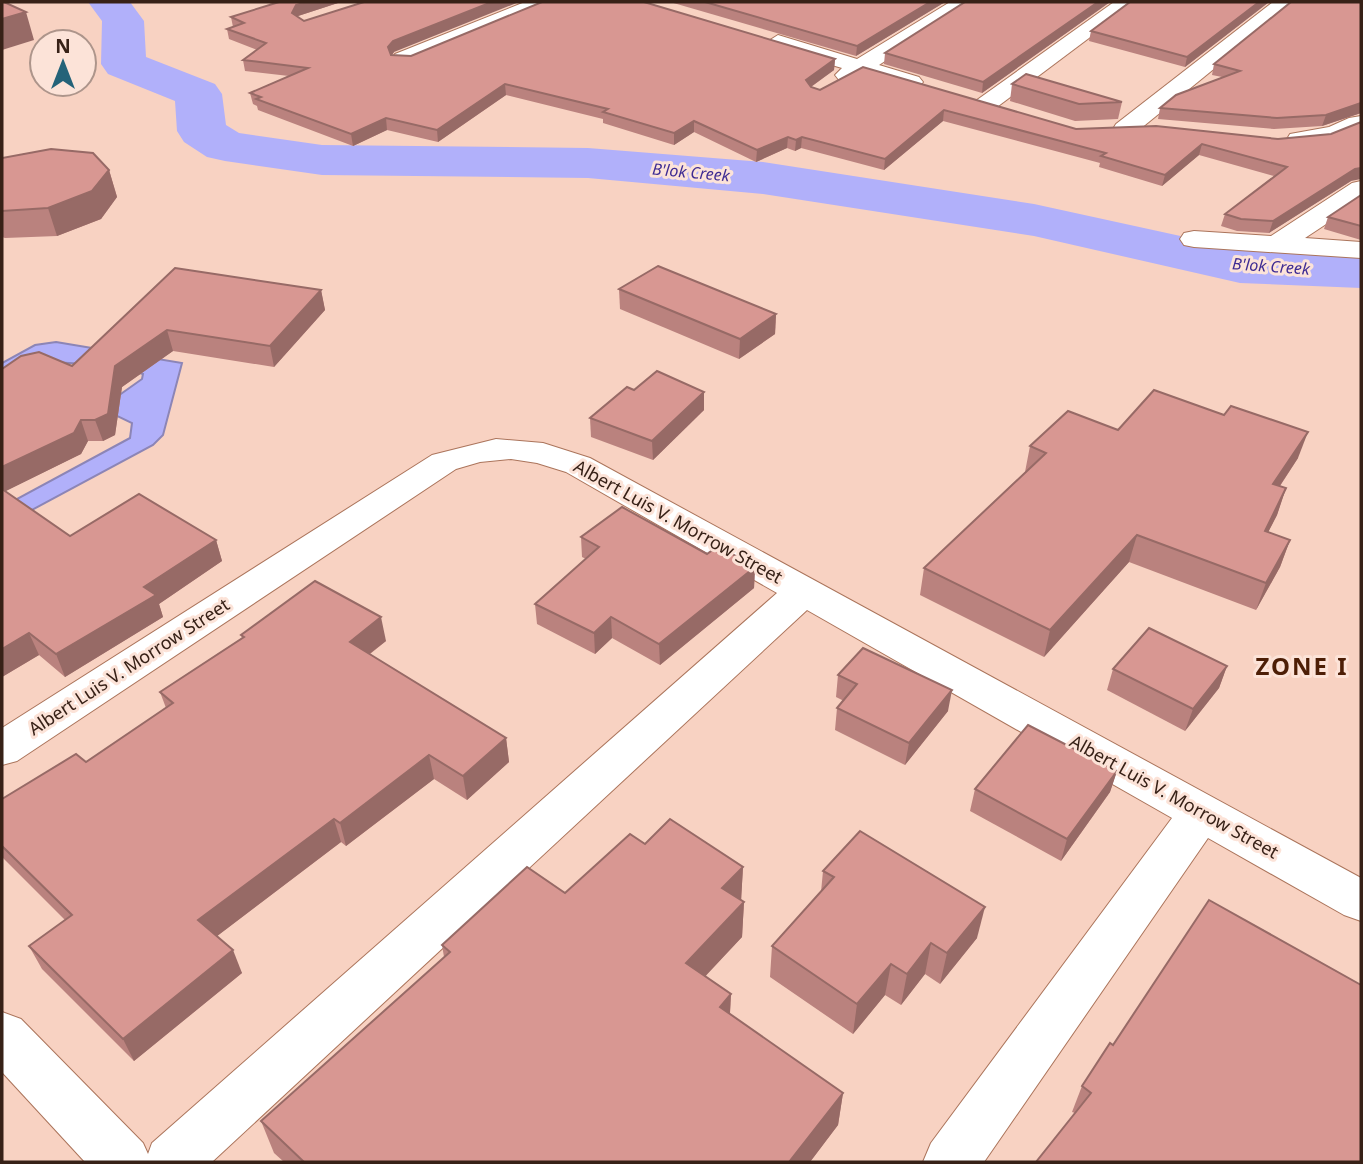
<svg xmlns="http://www.w3.org/2000/svg" width="1363" height="1164" font-family="'Noto Sans',sans-serif">
<style>
.water{fill:#b1b0fa;stroke:#8c85b6;stroke-width:2}
.lines{fill:none;stroke-linecap:round;stroke-linejoin:round}
.river{fill:#b1b0fa;fill-rule:evenodd}
.minor-casing{stroke:#ab745b;stroke-width:2}
.minor{fill:#fff;fill-rule:evenodd}
.wall{fill:#ba827e}
.shaded-wall{fill:#976a66}
.building{fill:#d89792;stroke:#976a66;stroke-width:2}
.labels{text-anchor:middle;stroke-width:6;stroke-linejoin:round;paint-order:stroke}
.far-water-label{font-size:16px;font-style:italic;fill:#3f2c93;stroke:#fce3d8}
.street-label{font-size:18px;fill:#372117;stroke:#fce3d8}
.district-label{font-size:24px;font-weight:bold;letter-spacing:2px;fill:#4d1e06;stroke:#fce3d8}
</style>
<rect width="100%" height="100%" fill="#f8d2c2"/>
<polygon class="water" points="56,342 182,363 163,435 153,445 2,526 2,507 130,438 132,423 117,416 118,396 142,379 143,374 114,366 54,362 2,387 2,363 35,345"/>
<g class="lines">
<polygon class="river" points="88,2 130,2 144,21 146,57 215,84 222,94 226,125 239,133 322,145 588,148 763,162 1034,204 1240,249 1361,254 1361,288 1240,283 1034,236 763,194 588,178 322,175 225,161 207,157 184,142 177,131 175,101 108,74 101,64 102,21"/>
<defs>
<g id="minor">
<polygon points="525,2 553,2 550,6 411,64 395,64 392,59 395,54"/>
<polygon points="950,2 974,2 879,65 919,77 923,82 919,87 911,89 863,75 847,82 839,80 835,75 842,68 770,47 767,42 778,35 857,59"/>
<polygon points="1114,2 1137,2 993,110 977,110 973,105 977,100"/>
<polygon points="1273,2 1296,2 1134,134 1116,134 1113,129 1116,124"/>
<path d="M1361,116V131C1341,141 1313,150 1290,144L1287,139L1290,134L1329,127L1349,118Z"/>
<polygon points="1361,181 1361,201 1305,238 1361,242 1361,258 1194,247 1184,245 1180,239 1184,233 1194,231 1271,236 1352,183"/>
<polygon points="496,439 543,443 590,458 1361,878 1361,921 1344,915 1208,838 984,1162 923,1162 931,1143 1172,818 807,610 212,1162 85,1162 2,1072 2,1012 21,1019 143,1143 148,1154 152,1143 777,593 566,472 537,463 511,459 480,462 456,469 17,761 2,765 2,728 432,455"/>
</g>
</defs>
<use href="#minor" class="minor-casing"/>
<use href="#minor" class="minor"/>
</g>
<g class="wall">
<polygon points="265,2 341,2 298,16 297,17 304,21 394,52 392,55 835,59 834,70 811,87 820,90 1076,129 1156,126 1351,181 1269,233 1237,231 1221,226 1225,214 1274,176 1199,155 1162,186 1099,167 1100,163 943,121 884,170 801,148 795,151 787,148 756,162 694,132 674,145 603,123 603,119 506,95 438,142 387,130 353,146 258,110 257,106 253,104 250,93 289,76 245,71 243,60 257,50 229,39 227,29 233,27 231,17 273,4"/>
<polygon points="670,2 945,2 856,56"/>
<polygon points="1110,2 982,93 884,64 885,53"/>
<polygon points="1130,2 1269,2 1185,67 1089,41 1091,31"/>
<polygon points="1361,2 1361,116 1361,113 1322,126 1274,129 1158,119 1160,108 1222,77 1212,75 1214,64"/>
<polygon points="1012,84 1122,102 1118,119 1075,121 1010,101"/>
<polygon points="2,158 109,170 117,197 101,219 57,236 5,238 2,237"/>
<polygon points="1361,195 1361,240 1324,229 1328,217"/>
<polygon points="175,268 321,290 325,310 274,367 173,351 122,387 115,435 103,441 88,441 81,454 5,491 70,536 216,540 222,561 159,604 163,617 65,677 39,655 2,677 2,369 72,366"/>
<polygon points="619,289 776,314 775,334 739,359 620,309"/>
<polygon points="634,390 704,392 704,410 653,460 591,437 590,418"/>
<polygon points="1118,430 1298,458 1280,486 1286,488 1277,515 1268,532 1290,540 1280,567 1256,610 1129,562 1044,657 920,595 924,568 1025,472 1030,446"/>
<polygon points="581,537 707,554 755,567 754,588 660,665 612,638 595,654 537,624 535,604 586,559 582,557"/>
<polygon points="241,635 386,641 370,654 506,738 509,762 467,800 434,779 346,846 341,842 217,936 242,973 134,1061 42,969 29,946 65,920 2,857 2,799 86,762 166,708 160,692 242,638"/>
<polygon points="1227,666 1219,688 1185,731 1107,690 1113,669"/>
<polygon points="838,675 948,711 905,765 835,730 837,708 844,701 836,697"/>
<polygon points="1117,771 1110,792 1061,861 970,811 975,789"/>
<polygon points="645,844 743,867 741,900 744,902 742,937 705,976 731,994 730,1014 843,1093 838,1125 810,1162 284,1162 274,1153 261,1121 444,957 442,945 565,893"/>
<polygon points="823,871 977,938 940,984 925,974 901,1005 885,995 853,1034 770,977 772,946 821,892"/>
<polygon points="1361,985 1075,1113 1072,1112 1082,1086 1113,1045"/>
</g>
<g class="shaded-wall">
<polygon points="307,2 341,2 298,16 293,24 292,13 296,5"/>
<polygon points="492,2 519,2 394,52 390,58 388,47 393,41"/>
<polygon points="930,2 945,2 856,56 857,46"/>
<polygon points="1098,2 1110,2 982,93 983,82"/>
<polygon points="1259,2 1269,2 1185,67 1187,57"/>
<polygon points="26,12 34,40 2,50 2,19"/>
<polygon points="835,59 834,70 805,91 806,80"/>
<polygon points="505,84 506,95 438,142 437,130"/>
<polygon points="1361,103 1361,113 1322,126 1326,115"/>
<polygon points="944,110 943,121 884,170 885,159"/>
<polygon points="386,118 387,130 353,146 351,134"/>
<polygon points="694,121 694,132 674,145 674,133"/>
<polygon points="788,137 787,148 756,162 757,150"/>
<polygon points="802,137 801,148 795,151 796,140"/>
<polygon points="1202,144 1199,155 1162,186 1165,175"/>
<polygon points="1361,168 1361,179 1351,181 1269,233 1273,221 1355,169"/>
<polygon points="109,170 117,197 101,219 57,236 48,208"/>
<polygon points="321,290 325,310 274,367 270,346"/>
<polygon points="776,314 775,334 739,359 740,339"/>
<polygon points="167,330 173,351 122,387 115,435 103,441 95,420 115,366"/>
<polygon points="704,392 704,410 653,460 652,441"/>
<polygon points="81,420 88,441 81,454 2,493 2,502 2,467"/>
<polygon points="1308,432 1298,458 1264,510 1273,484"/>
<polygon points="1286,488 1277,515 1255,558 1265,531"/>
<polygon points="1137,535 1129,562 1044,657 1050,630"/>
<polygon points="216,540 222,561 159,604 163,617 65,677 56,654 144,587"/>
<polygon points="1290,540 1280,567 1256,610 1266,583"/>
<polygon points="755,567 754,588 660,665 659,644"/>
<polygon points="381,617 386,641 355,665 350,642"/>
<polygon points="611,617 612,638 595,654 594,633"/>
<polygon points="29,633 39,655 2,677 2,649"/>
<polygon points="1227,666 1219,688 1185,731 1193,709"/>
<polygon points="952,690 948,711 905,765 909,743"/>
<polygon points="506,738 509,762 467,800 463,776"/>
<polygon points="429,755 434,779 346,846 340,823"/>
<polygon points="1117,771 1110,792 1061,861 1067,839"/>
<polygon points="334,819 341,842 208,943 198,920"/>
<polygon points="743,867 741,902 722,888"/>
<polygon points="744,902 742,937 686,997 686,963"/>
<polygon points="985,907 977,938 940,984 947,953"/>
<polygon points="931,943 925,974 901,1005 907,974"/>
<polygon points="233,950 242,973 134,1061 123,1039"/>
<polygon points="891,964 885,995 853,1034 857,1004"/>
<polygon points="731,994 729,1028 720,1007"/>
<polygon points="843,1093 838,1125 810,1162 789,1162"/>
</g>
<g class="building">
<polygon points="2,2 4,2 26,12 2,19"/>
<polygon points="279,2 307,2 296,5 292,13 304,21 364,2 492,2 393,41 388,47 391,55 411,56 542,2 644,2 835,59 806,80 811,87 820,90 863,67 1076,129 1156,126 1278,139 1331,134 1361,122 1361,168 1355,169 1273,221 1241,219 1225,214 1287,167 1202,144 1165,175 1101,156 1106,153 944,110 885,159 802,137 796,140 788,137 757,150 694,121 674,133 603,112 608,109 505,84 437,130 386,118 351,134 256,99 261,97 250,93 308,68 243,60 266,43 227,29 244,23 231,17"/>
<polygon points="705,2 930,2 857,46"/>
<polygon points="965,2 1098,2 983,82 885,53"/>
<polygon points="1130,2 1259,2 1187,57 1091,31"/>
<polygon points="1291,2 1361,2 1361,103 1326,115 1277,118 1160,108 1176,95 1240,71 1214,64"/>
<polygon points="1026,74 1122,102 1079,104 1012,84"/>
<polygon points="51,149 93,153 109,170 92,191 48,208 2,211 2,158"/>
<polygon points="1361,195 1361,226 1328,217"/>
<polygon points="658,266 776,314 740,339 619,289"/>
<polygon points="175,268 321,290 270,346 167,330 115,366 108,414 95,420 81,420 74,433 2,467 2,369 21,356 39,352 72,366"/>
<polygon points="657,371 704,392 652,441 590,418 627,387 634,390"/>
<polygon points="1154,390 1224,415 1231,406 1308,432 1273,484 1286,488 1265,531 1290,540 1266,583 1137,535 1050,630 924,568 1046,453 1030,446 1068,411 1118,430"/>
<polygon points="2,489 70,536 139,494 216,540 144,587 156,595 56,654 29,633 2,649"/>
<polygon points="622,507 707,554 718,546 755,567 659,644 611,617 594,633 535,604 599,547 581,537"/>
<polygon points="315,581 381,617 350,642 506,738 463,776 429,755 340,823 334,819 198,920 233,950 123,1039 29,946 72,915 2,846 2,799 76,754 86,762 173,703 160,692 244,637 241,635"/>
<polygon points="1149,628 1227,666 1193,709 1113,669"/>
<polygon points="863,648 952,690 909,743 837,708 857,684 838,675"/>
<polygon points="1028,725 1117,771 1067,839 975,789"/>
<polygon points="670,819 743,867 722,888 744,902 686,963 731,994 720,1007 843,1093 789,1162 304,1162 261,1121 450,952 442,945 527,867 565,893 630,834 645,844"/>
<polygon points="860,831 985,907 947,953 931,943 907,974 891,964 857,1004 772,946 834,877 823,871"/>
<polygon points="1209,900 1361,985 1361,1162 1036,1162 1091,1093 1082,1086 1110,1043 1113,1045"/>
</g>
<g class="labels">
<g class="far-water-label">
<text transform="translate(691 172) rotate(5)" y="6">B'lok Creek</text>
<text transform="translate(1271 266) rotate(4)" y="6">B'lok Creek</text>
</g>
<g class="street-label">
<text transform="translate(678 522) rotate(29)" y="6">Albert Luis V. Morrow Street</text>
<text transform="translate(129 667) rotate(-33)" y="6">Albert Luis V. Morrow Street</text>
<text transform="translate(1174 797) rotate(29)" y="6">Albert Luis V. Morrow Street</text>
</g>
<g class="district-label">
<text x="1302" y="675">ZONE I</text>
</g>
</g>
<rect width="1363" height="1164" fill="none" stroke="#372117" stroke-width="7"/>
<g transform="translate(63 63)"><circle r="33" fill="#fce3d8" stroke="#ad958b" stroke-width="2"/>
<path d="M0-5L12 26L0 18L-12 26Z" fill="#246379"/>
<text y="-10" font-size="19" font-weight="bold" text-anchor="middle" fill="#372117">N</text>
</g>
</svg>
